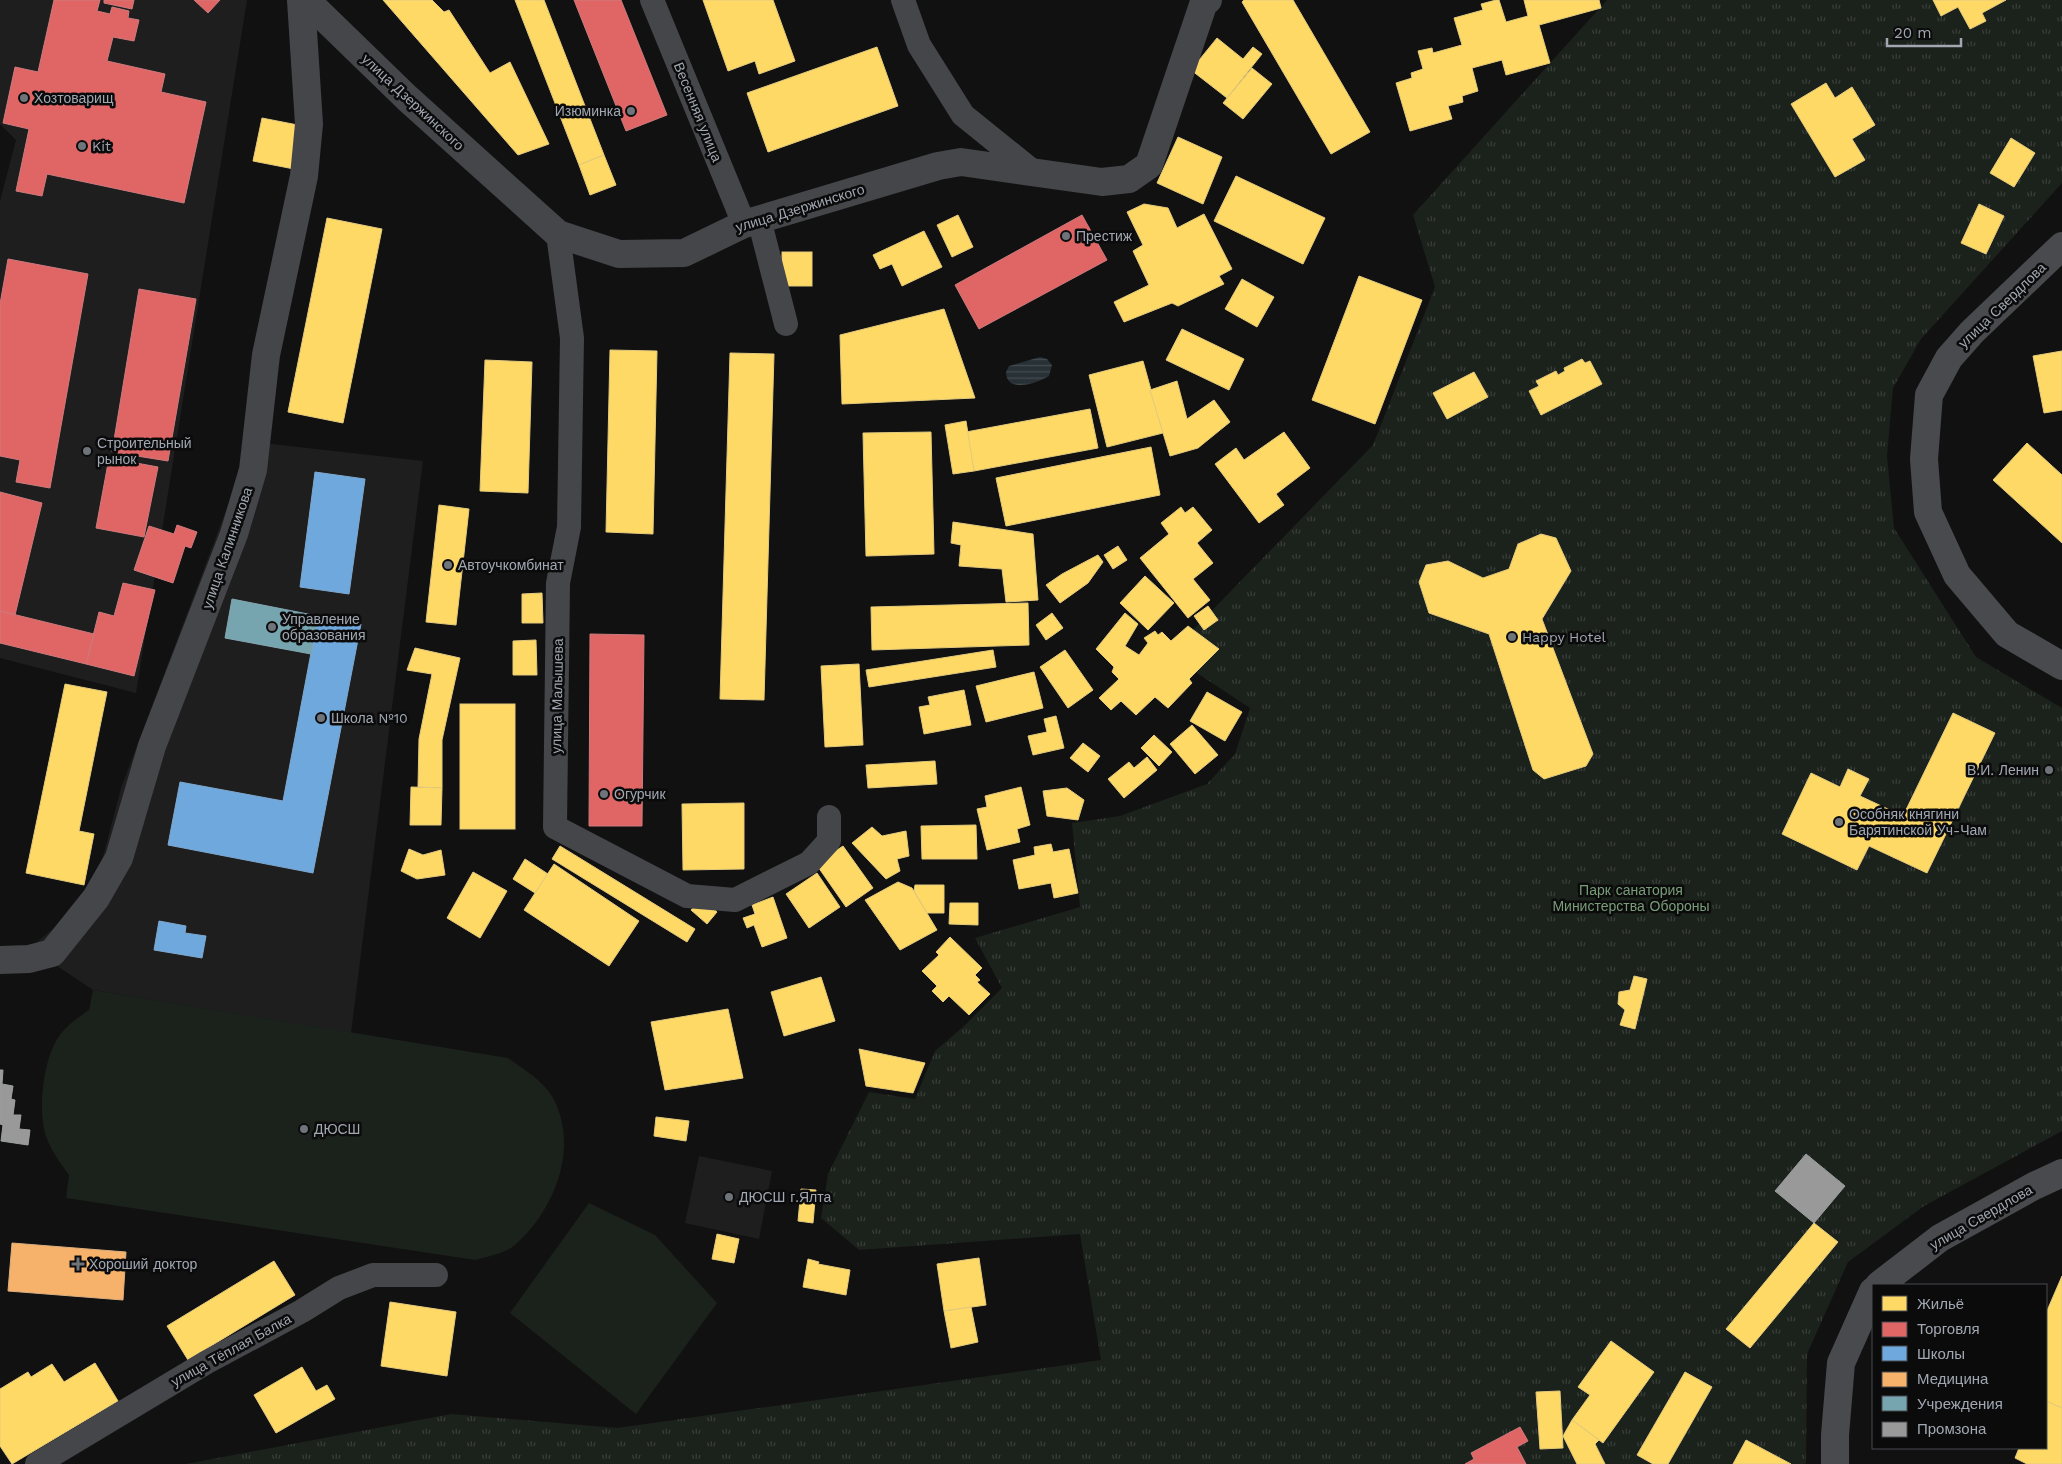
<svg xmlns="http://www.w3.org/2000/svg" width="2062" height="1464" font-family="'Work Sans',sans-serif">
<style>
.built{fill:#1e1e1f}
.grass{fill:#1b211b}
.park{fill:url(#park-tufts)}
.water{fill:url(#water-rules)}
.homes{fill:#ffd966;stroke:#e3ca7d}
.shops{fill:#e06666;stroke:#cd7a7d}
.schools{fill:#6fa8dc;stroke:#7ea8cf}
.health{fill:#f6b26b;stroke:#dcaf80}
.public{fill:#76a5af;stroke:#83a6b0}
.industry{fill:#999;stroke:#9b9ea0}
.lines{fill:none;stroke-linecap:round;stroke-linejoin:round}
.minor{stroke:#454649;stroke-width:24}
.tertiary{stroke:#454649;stroke-width:28}
.secondary{stroke:#494a4d;stroke-width:28}
.poi-dot{fill:#6f737a;stroke:#0b0b0c;stroke-width:2}
.labels{text-anchor:middle;stroke-width:5;stroke-linejoin:round;paint-order:stroke}
.poi-label{font-size:14px;fill:#a1a8b2;stroke:#0b0b0c;text-anchor:start}
.street-label{font-size:14px;fill:#a1a8b2;stroke:#0b0b0c}
.park-label{font-size:14px;fill:#799d78;stroke:#0b0b0c}
</style>
<defs>
<pattern id="park-tufts" width="24" height="20" patternUnits="userSpaceOnUse" patternTransform="scale(1.25)"><rect width="24" height="20" fill="#1b211b"/><path d="M3 7l-1-3M5 7V3M7 7l1-3M15 17l-1-3M17 17v-4M19 17l1-3" fill="none" stroke="#393e3a"/></pattern>
<pattern id="water-rules" width="6" height="5" patternUnits="userSpaceOnUse" patternTransform="scale(1.25)"><rect width="6" height="5" fill="#283136"/><path d="M0 2.5h6" fill="none" stroke="#444c51"/></pattern>
</defs>
<rect width="100%" height="100%" fill="#111"/>
<g class="built">
<polygon points="0,0 247,0 136,693 0,658 0,201 16,140 0,124"/>
<polygon points="246,441 423,461 351,1033 93,990 30,948 79,907 98,876 121,788 242,468"/>
<polygon points="699,1156 772,1171 759,1239 685,1223"/>
</g>
<g class="grass">
<path d="M93,990L508,1058C523,1069 544,1081 553,1098C577,1142 559,1197 528,1232C523,1237 517,1244 511,1248C501,1254 487,1257 475,1260L66,1198L69,1175C61,1164 52,1152 47,1139C37,1115 43,1063 56,1041C64,1027 76,1019 89,1010Z"/>
<polygon points="589,1203 655,1235 717,1303 636,1414 510,1313"/>
</g>
<polygon class="park" points="1607,0 2062,0 2062,183 1921,339 1893,388 1887,456 1894,528 1976,657 2062,708 2062,1131 1924,1206 1848,1262 1807,1354 1806,1464 186,1464 451,1414 617,1428 1101,1360 1080,1234 859,1250 821,1218 828,1174 869,1092 915,1099 935,1051 963,1027 1002,988 975,938 1080,907 1072,823 1120,816 1207,784 1235,754 1250,708 1188,667 1194,629 1373,445 1435,287 1413,215"/>
<path class="water" d="M1040,357L1047,359L1052,365L1049,376C1038,383 1006,394 1006,372L1009,366Z"/>
<g class="homes">
<polygon points="383,0 432,0 444,12 449,10 490,73 510,62 549,144 518,155"/>
<polygon points="515,0 544,0 604,155 579,165"/>
<polygon points="703,0 773,0 795,61 759,74 755,61 728,71"/>
<polygon points="1244,0 1293,0 1370,132 1331,154 1242,2"/>
<polygon points="1496,0 1499,0 1506,22 1528,16 1524,0 1599,0 1601,8 1539,25 1550,63 1506,75 1502,60 1472,68 1478,91 1462,96 1463,102 1448,106 1452,119 1410,131 1396,83 1412,78 1411,73 1423,69 1418,51 1432,48 1433,53 1462,45 1454,18 1483,10 1481,4"/>
<polygon points="1933,0 2006,0 1982,13 1986,21 1970,29 1958,7 1941,16"/>
<polygon points="1217,38 1243,59 1253,47 1262,54 1227,98 1191,70"/>
<polygon points="877,47 898,106 768,152 747,93"/>
<polygon points="1252,68 1272,84 1243,119 1223,103"/>
<polygon points="1826,83 1835,98 1852,87 1875,125 1852,139 1865,160 1835,177 1791,104"/>
<polygon points="262,118 303,126 294,169 253,161"/>
<polygon points="1178,137 1222,157 1203,204 1157,183"/>
<polygon points="2011,138 2035,153 2014,187 1990,173"/>
<polygon points="604,155 616,185 590,195 579,165"/>
<polygon points="1236,176 1325,218 1303,264 1214,221"/>
<polygon points="1144,204 1168,208 1177,228 1204,214 1232,269 1219,276 1224,284 1178,306 1172,303 1124,322 1114,302 1149,285 1133,251 1143,245 1127,212"/>
<polygon points="1979,204 2004,216 1986,254 1961,243"/>
<polygon points="958,215 973,247 952,257 937,225"/>
<polygon points="327,218 382,229 343,423 288,412"/>
<polygon points="924,231 942,267 902,286 892,264 880,269 873,255"/>
<rect x="782" y="252" width="30" height="34"/>
<polygon points="1359,276 1422,300 1375,424 1312,400"/>
<polygon points="1242,279 1274,297 1257,327 1225,309"/>
<polygon points="944,309 975,398 842,404 840,335"/>
<polygon points="1182,329 1244,359 1229,390 1166,360"/>
<polygon points="610,350 657,351 653,534 606,532"/>
<polygon points="2062,351 2062,410 2044,413 2033,356"/>
<polygon points="730,353 774,354 764,700 720,699"/>
<polygon points="1582,359 1585,363 1590,361 1602,384 1541,415 1529,391 1539,386 1536,381 1556,371 1558,375 1565,371 1564,368"/>
<polygon points="485,360 532,362 528,493 480,491"/>
<polygon points="1143,361 1163,433 1107,447 1089,375"/>
<polygon points="1474,372 1488,397 1447,419 1433,393"/>
<polygon points="1177,381 1187,419 1214,400 1230,422 1198,448 1170,456 1150,390"/>
<polygon points="1090,409 1098,448 974,471 966,432"/>
<polygon points="966,421 974,471 953,474 945,425"/>
<polygon points="931,432 934,554 866,556 863,433"/>
<polygon points="1284,432 1310,468 1276,494 1284,505 1259,523 1215,464 1236,448 1244,460"/>
<polygon points="2027,443 2062,475 2062,543 1993,480"/>
<polygon points="1151,447 1160,495 1006,526 996,478"/>
<polygon points="439,505 469,509 456,625 426,622"/>
<polygon points="1181,507 1185,513 1193,507 1212,530 1197,543 1213,563 1193,579 1210,600 1188,618 1140,558 1169,534 1161,523"/>
<polygon points="953,522 1033,534 1038,600 1006,602 1002,569 959,566 961,545 951,543"/>
<polygon points="1541,534 1556,538 1571,571 1542,619 1593,754 1586,766 1544,779 1533,770 1489,634 1429,613 1419,582 1426,565 1448,561 1483,578 1509,569 1518,544"/>
<polygon points="1118,546 1127,560 1113,569 1104,555"/>
<polygon points="1098,555 1103,562 1088,583 1060,603 1046,585 1062,574"/>
<polygon points="1145,576 1174,603 1148,630 1120,603"/>
<polygon points="542,593 543,623 522,623 522,594"/>
<polygon points="1028,603 1029,645 872,650 871,607"/>
<polygon points="1208,606 1218,620 1204,630 1194,616"/>
<polygon points="1052,613 1063,628 1046,640 1036,625"/>
<polygon points="1125,613 1138,624 1125,646 1139,655 1148,643 1144,638 1155,631 1158,635 1162,632 1171,641 1188,626 1219,649 1189,679 1192,683 1168,708 1155,697 1136,715 1121,701 1111,710 1099,698 1119,679 1112,672 1114,667 1096,649"/>
<polygon points="536,640 537,675 513,675 513,641"/>
<polygon points="415,648 460,658 442,740 442,788 418,787 419,739 432,674 407,670"/>
<polygon points="993,650 996,667 869,687 866,670"/>
<polygon points="1065,650 1093,690 1068,708 1040,667"/>
<polygon points="859,664 863,745 825,747 821,666"/>
<polygon points="1034,672 1043,708 986,722 976,686"/>
<polygon points="65,684 107,692 79,831 94,834 84,885 26,873"/>
<polygon points="964,690 971,725 924,734 919,707 930,705 928,697"/>
<polygon points="1207,692 1242,712 1225,741 1190,721"/>
<rect x="460" y="704" width="55" height="125"/>
<polygon points="1953,713 1995,733 1927,873 1869,846 1857,870 1782,834 1811,773 1840,787 1848,769 1869,779 1860,796 1903,816"/>
<polygon points="1056,716 1064,748 1033,755 1028,736 1047,732 1044,719"/>
<polygon points="1192,725 1218,755 1195,774 1170,744"/>
<polygon points="1154,735 1172,752 1159,766 1141,748"/>
<polygon points="1083,743 1100,756 1088,772 1070,758"/>
<polygon points="1147,757 1157,770 1124,798 1108,779 1129,762 1134,768"/>
<polygon points="935,761 937,784 868,788 866,765"/>
<polygon points="411,787 442,788 441,825 410,825"/>
<polygon points="1021,787 1030,825 1017,829 1020,842 987,850 977,809 987,807 985,796"/>
<polygon points="1067,788 1084,800 1078,820 1047,816 1043,791"/>
<polygon points="744,803 744,869 683,870 682,804"/>
<polygon points="976,825 977,859 922,859 921,826"/>
<polygon points="872,827 882,836 906,831 909,856 897,859 900,871 886,879 852,843"/>
<polygon points="1051,844 1053,852 1069,849 1078,893 1054,898 1051,883 1019,889 1013,860 1035,855 1034,847"/>
<polygon points="560,846 695,929 687,942 552,859"/>
<polygon points="843,846 873,888 846,907 816,864"/>
<polygon points="409,849 423,855 441,850 445,875 417,879 401,871"/>
<polygon points="525,859 548,874 535,893 513,879"/>
<polygon points="554,864 639,921 609,966 524,910"/>
<polygon points="473,872 507,891 480,938 447,918"/>
<polygon points="817,873 840,907 809,928 786,894"/>
<polygon points="898,882 912,888 937,930 900,950 865,900"/>
<polygon points="915,885 944,885 944,913 927,913 914,891"/>
<polygon points="773,897 787,938 762,947 754,925 747,928 743,918 755,914 752,905"/>
<polygon points="702,898 717,912 707,924 691,910"/>
<polygon points="950,903 978,903 978,925 949,924"/>
<polygon points="950,937 982,968 975,975 980,980 977,982 990,994 969,1015 949,996 943,1002 932,991 937,986 922,971 939,955 936,952"/>
<polygon points="1634,976 1647,979 1635,1029 1620,1025 1625,1010 1618,1004 1619,992 1630,990"/>
<polygon points="821,977 835,1021 784,1036 771,992"/>
<polygon points="728,1009 743,1078 665,1090 651,1022"/>
<polygon points="859,1049 925,1063 913,1093 866,1086"/>
<polygon points="656,1117 689,1121 686,1141 654,1136"/>
<polygon points="801,1189 816,1190 813,1223 798,1221"/>
<polygon points="1814,1223 1838,1242 1750,1348 1726,1329"/>
<polygon points="717,1234 739,1239 734,1263 712,1259"/>
<polygon points="979,1258 986,1305 944,1311 937,1264"/>
<polygon points="808,1259 819,1262 818,1264 850,1270 846,1295 803,1287"/>
<polygon points="274,1261 295,1295 188,1360 167,1326"/>
<polygon points="2062,1276 2062,1408 2046,1401 2046,1313"/>
<polygon points="390,1302 456,1312 447,1376 381,1366"/>
<polygon points="971,1307 978,1342 951,1348 944,1311"/>
<polygon points="1611,1341 1654,1372 1603,1443 1572,1420 1590,1395 1578,1387"/>
<polygon points="95,1363 118,1401 12,1464 0,1446 0,1389 28,1372 31,1377 52,1364 64,1382"/>
<polygon points="302,1367 316,1391 327,1385 335,1399 276,1433 254,1395"/>
<polygon points="1685,1372 1712,1387 1668,1464 1653,1464 1637,1455"/>
<polygon points="1560,1391 1563,1448 1540,1449 1536,1392"/>
<polygon points="2046,1401 2062,1408 2062,1464 2027,1464 2015,1458 2019,1448 2046,1448"/>
<polygon points="1572,1420 1599,1440 1595,1444 1605,1464 1577,1464 1563,1436"/>
<polygon points="1746,1440 1791,1464 1733,1464"/>
</g>
<g class="shops">
<polygon points="54,0 100,0 97,11 110,14 112,7 129,11 128,18 139,20 134,41 113,37 107,61 165,74 161,92 206,102 184,203 47,174 42,196 16,191 29,129 3,123 15,67 38,72"/>
<polygon points="104,0 134,0 132,9 104,3"/>
<polygon points="194,0 220,0 208,13"/>
<polygon points="574,0 621,0 667,115 626,131"/>
<polygon points="1082,215 1107,260 979,329 955,285"/>
<polygon points="8,259 88,274 50,488 16,482 20,460 0,456 0,304"/>
<polygon points="139,289 196,299 168,461 112,452"/>
<polygon points="109,458 158,467 144,537 96,528"/>
<polygon points="0,492 42,503 15,615 0,611"/>
<polygon points="177,525 197,532 191,548 185,546 173,583 134,570 149,526 174,534"/>
<polygon points="123,583 155,590 134,676 86,664 99,612 114,616"/>
<polygon points="0,611 94,634 86,664 0,643"/>
<polygon points="590,634 644,635 642,826 589,826"/>
<polygon points="1520,1427 1528,1441 1517,1447 1526,1464 1465,1464 1474,1459 1471,1453"/>
</g>
<g class="schools">
<polygon points="315,472 365,479 349,594 300,587"/>
<polygon points="318,616 361,624 313,873 168,845 180,782 283,801"/>
<polygon points="159,921 186,926 185,933 206,936 202,958 154,950"/>
</g>
<polygon class="health" points="12,1243 126,1252 123,1300 8,1291"/>
<polygon class="public" points="232,599 318,616 311,654 225,638"/>
<g class="industry">
<polygon points="0,1070 3,1070 2,1084 13,1086 11,1099 15,1100 13,1115 21,1115 19,1129 30,1130 28,1145 1,1141 3,1125 0,1124"/>
<polygon points="1806,1154 1845,1186 1814,1223 1775,1191"/>
</g>
<g class="lines">
<g class="minor">
<polyline points="652,0 744,224"/>
<polyline points="903,0 919,45 963,115 1035,173"/>
<polyline points="759,219 786,324"/>
<polyline points="558,234 572,338 569,527 558,583 555,827 687,896 735,900 809,863 829,841 829,817"/>
<polyline points="37,1464 207,1362 302,1311 339,1288 373,1275 436,1275"/>
</g>
<g class="tertiary">
<polyline points="306,0 407,98 558,234 619,254 684,253 744,224 938,166 961,162 1102,182 1129,179 1149,165 1204,2 1208,0"/>
<polyline points="0,960 29,959 52,953 96,898 119,858 152,746 234,534 253,470 266,355 304,176 309,124 301,0"/>
</g>
<g class="secondary">
<polyline points="2062,246 1972,332 1949,358 1929,395 1924,459 1928,512 1957,575 2007,634 2062,666"/>
<polyline points="1879,1285 1940,1238 2034,1186 2062,1173"/>
<polyline points="1835,1464 1835,1435 1841,1363 1873,1291"/>
</g>
</g>
<g class="poi-dot">
<circle cx="24" cy="98" r="5"/>
<circle cx="631" cy="111" r="5"/>
<circle cx="82" cy="146" r="5"/>
<circle cx="1066" cy="236" r="5"/>
<circle cx="87" cy="451" r="5"/>
<circle cx="448" cy="565" r="5"/>
<circle cx="272" cy="627" r="5"/>
<circle cx="1512" cy="637" r="5"/>
<circle cx="321" cy="718" r="5"/>
<circle cx="2049" cy="770" r="5"/>
<circle cx="604" cy="794" r="5"/>
<circle cx="1839" cy="822" r="5"/>
<circle cx="304" cy="1129" r="5"/>
<circle cx="729" cy="1197" r="5"/>
<path d="M75.5 1256.5h5v5h5v5h-5v5h-5v-5h-5v-5h5z"/>
</g>
<g class="labels">
<g class="poi-label">
<text x="34" y="103">Хозтоварищ</text>
<text x="621" y="116" text-anchor="end">Изюминка</text>
<text x="92" y="151">Kit</text>
<text x="1076" y="241">Престиж</text>
<text x="97" y="448">Строительный<tspan x="97" dy="16">рынок</tspan></text>
<text x="458" y="570">Автоучкомбинат</text>
<text x="282" y="624">Управление<tspan x="282" dy="16">образования</tspan></text>
<text x="1522" y="642">Happy Hotel</text>
<text x="331" y="723">Школа №10</text>
<text x="2039" y="775" text-anchor="end">В.И. Ленин</text>
<text x="614" y="799">Огурчик</text>
<text x="1849" y="819">Особняк княгини<tspan x="1849" dy="16">Барятинской Уч-Чам</tspan></text>
<text x="314" y="1134">ДЮСШ</text>
<text x="739" y="1202">ДЮСШ г.Ялта</text>
<text x="89" y="1269">Хороший доктор</text>
</g>
<g class="street-label">
<text transform="translate(413 102) rotate(43)" y="5">улица Дзержинского</text>
<text transform="translate(698 112) rotate(68)" y="5">Весенняя улица</text>
<text transform="translate(800 208) rotate(-17)" y="5">улица Дзержинского</text>
<text transform="translate(2002 305) rotate(-44)" y="5">улица Свердлова</text>
<text transform="translate(227 548) rotate(-71)" y="5">улица Калинникова</text>
<text transform="translate(557 696) rotate(-89)" y="5">улица Малышева</text>
<text transform="translate(1981 1217) rotate(-30)" y="5">улица Свердлова</text>
<text transform="translate(231 1350) rotate(-29)" y="5">улица Тёплая Балка</text>
</g>
<g class="park-label">
<text x="1631" y="895">Парк санатория<tspan x="1631" dy="16">Министерства Обороны</tspan></text>
</g>
</g>
<rect x="1872" y="1284" width="175" height="165" fill="#0b0b0c" stroke="#474a4e"/>
<rect x="1882" y="1296" width="25" height="15" fill="#ffd966" stroke="#474a4e"/>
<text x="1917" y="1309" font-size="15" fill="#a1a8b2">Жильё</text>
<rect x="1882" y="1322" width="25" height="15" fill="#e06666" stroke="#474a4e"/>
<text x="1917" y="1334" font-size="15" fill="#a1a8b2">Торговля</text>
<rect x="1882" y="1346" width="25" height="15" fill="#6fa8dc" stroke="#474a4e"/>
<text x="1917" y="1359" font-size="15" fill="#a1a8b2">Школы</text>
<rect x="1882" y="1372" width="25" height="15" fill="#f6b26b" stroke="#474a4e"/>
<text x="1917" y="1384" font-size="15" fill="#a1a8b2">Медицина</text>
<rect x="1882" y="1396" width="25" height="15" fill="#76a5af" stroke="#474a4e"/>
<text x="1917" y="1409" font-size="15" fill="#a1a8b2">Учреждения</text>
<rect x="1882" y="1422" width="25" height="15" fill="#999999" stroke="#474a4e"/>
<text x="1917" y="1434" font-size="15" fill="#a1a8b2">Промзона</text>
<path d="M1887 38v8h74v-8" fill="none" stroke="#a1a8b2" stroke-width="2.5"/>
<text x="1894" y="38" font-size="15" fill="#a1a8b2" stroke="#0b0b0c" stroke-width="4" paint-order="stroke">20 m</text>
</svg>
